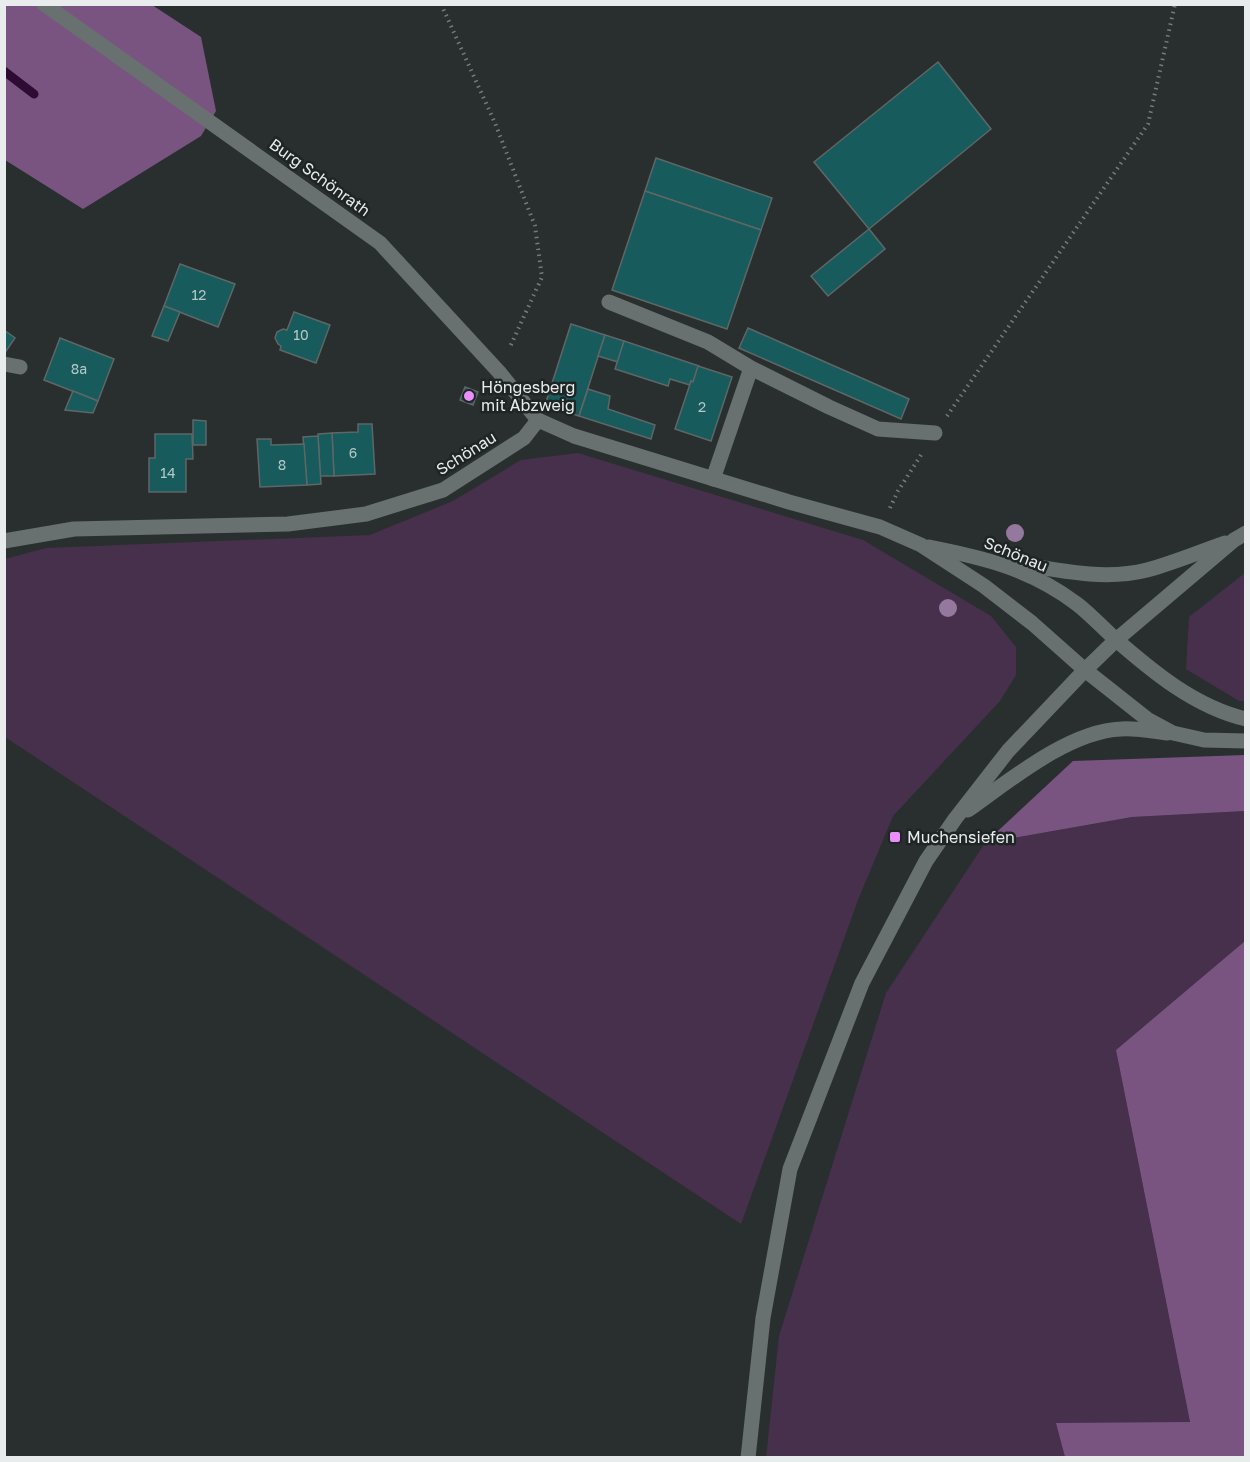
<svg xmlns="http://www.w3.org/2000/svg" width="1250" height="1462" font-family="'Golos Text',sans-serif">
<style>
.green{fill:#47304b}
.forest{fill:#795480}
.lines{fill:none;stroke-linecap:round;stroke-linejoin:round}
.stream{stroke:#2d0b33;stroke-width:9}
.building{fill:#175b5c;stroke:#5f6666;stroke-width:1.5}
.path{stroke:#757a7a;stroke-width:4;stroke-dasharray:1.5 4.5;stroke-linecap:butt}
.lane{stroke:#697070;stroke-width:15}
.street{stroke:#697070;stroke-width:15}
.secondary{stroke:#697070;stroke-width:15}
.tree{fill:#94789d}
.poi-dot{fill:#ea8dfd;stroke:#1f2525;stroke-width:2}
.labels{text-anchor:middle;stroke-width:5;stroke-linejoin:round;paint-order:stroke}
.number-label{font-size:14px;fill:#b4c8c8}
.street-label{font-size:16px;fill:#e8ecec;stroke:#1f2525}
.poi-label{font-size:16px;fill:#e8ecec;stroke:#1f2525;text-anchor:start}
</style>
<rect width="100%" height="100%" fill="#292f2f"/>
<g class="green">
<polygon points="578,453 863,540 991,616 1016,647 1016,675 1000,701 893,816 858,900 741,1224 5,737 5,559 46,548 370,535 453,501 521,460"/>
<polygon points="1245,573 1246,701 1239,701 1186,669 1189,617"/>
<polygon points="1245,811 1245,941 1116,1050 1190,1423 1057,1423 1065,1457 766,1458 779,1336 886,993 985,843 1132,817"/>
</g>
<g class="forest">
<polygon points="4,5 152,5 201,37 216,111 201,136 83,209 5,160"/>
<polygon points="1245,755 1245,811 1132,817 985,843 1073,761"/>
<polygon points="1245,941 1245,1457 1065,1457 1056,1423 1190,1422 1116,1050"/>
</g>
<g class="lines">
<polyline class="stream" points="4,71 34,94"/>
</g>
<g class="building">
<polygon points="938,62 991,129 869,229 814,162"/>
<polygon points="656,158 772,198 761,230 645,191"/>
<polygon points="645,191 761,230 727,329 612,290"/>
<polygon points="869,229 885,249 828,296 811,276"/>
<polygon points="180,264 235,284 218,327 164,306"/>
<polygon points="164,306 180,312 168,341 152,336"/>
<polygon points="294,312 330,325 316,363 280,350 281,346 278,344 275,338 277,332 283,329 287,330"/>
<polygon points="571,324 605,335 579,416 545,405"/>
<polygon points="748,328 909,399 901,419 739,348"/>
<polygon points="4,330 15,338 4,354"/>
<polygon points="605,335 624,341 618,362 598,356"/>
<polygon points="60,338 114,359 98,401 44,380"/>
<polygon points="624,341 699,366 693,382 691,381 690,385 670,379 668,386 615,369"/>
<polygon points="698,366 732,377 711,441 675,429 691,381 693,382"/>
<polygon points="465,387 478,392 473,405 460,400"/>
<polygon points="588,389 610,396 608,409 655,425 651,439 579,416"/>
<polygon points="73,391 98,401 93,413 65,410"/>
<polygon points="193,420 206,421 206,445 193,445"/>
<polygon points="358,424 372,424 375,474 334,476 332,433 358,432"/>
<polygon points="332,433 334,476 320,476 318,434"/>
<polygon points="155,434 192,434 193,459 186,459 186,492 149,492 149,458 155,458"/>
<polygon points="318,436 321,484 307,485 303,437"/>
<polygon points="257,439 271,439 271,445 304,444 307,485 260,487"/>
</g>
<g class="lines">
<g class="path">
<polyline points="441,4 495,123 535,226 542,277 509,349"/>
<polyline points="947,416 1148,124 1175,4"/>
<polyline points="890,508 898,491 921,455"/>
</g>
<g class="lane">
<polyline points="609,302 708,342 751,368 829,407 878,429 935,433"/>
<polyline points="4,364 20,367"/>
<polyline points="713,479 751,368"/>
</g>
<polyline class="street" points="4,541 74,529 288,524 366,514 443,490 524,438 538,420"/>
<g class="secondary">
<polyline points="44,4 380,243 499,372 538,420 574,436 789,502 880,527 921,545 984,586 1032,623 1085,670 1147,719 1173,733 1204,740 1246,741"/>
<path d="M929,547C985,558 1031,569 1077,604C1090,614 1102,627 1114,638C1153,672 1195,707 1246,719"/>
<path d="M1014,563C1057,570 1104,581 1147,570C1173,563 1199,552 1225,543"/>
<path d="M968,810C1009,781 1069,731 1121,729C1136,728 1152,731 1167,733"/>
<polyline points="748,1458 763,1318 790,1169 862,983 926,861 955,819 1008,751 1085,670 1116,640 1234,540 1246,533"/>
</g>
</g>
<g class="tree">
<circle cx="1015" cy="533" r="9"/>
<circle cx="948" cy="608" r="9"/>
</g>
<g class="poi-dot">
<circle cx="469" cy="396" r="6"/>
<rect x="889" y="831" width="12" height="12" rx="3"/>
</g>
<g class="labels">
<g class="number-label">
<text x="199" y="300">12</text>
<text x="301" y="340">10</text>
<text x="79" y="374">8a</text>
<text x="702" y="412">2</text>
<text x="353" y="458">6</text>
<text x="282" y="470">8</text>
<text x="168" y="478">14</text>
</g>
<g class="street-label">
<text transform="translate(320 177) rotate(36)" y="6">Burg Schönrath</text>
<text transform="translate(466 453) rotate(-32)" y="6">Schönau</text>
<text transform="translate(1016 554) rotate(22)" y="6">Schönau</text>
</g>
<g class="poi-label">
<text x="481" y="393">Höngesberg<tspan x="481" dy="18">mit Abzweig</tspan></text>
<text x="907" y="843">Muchensiefen</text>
</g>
</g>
<rect width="1250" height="1462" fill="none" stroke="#e8ecec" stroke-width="12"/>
</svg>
